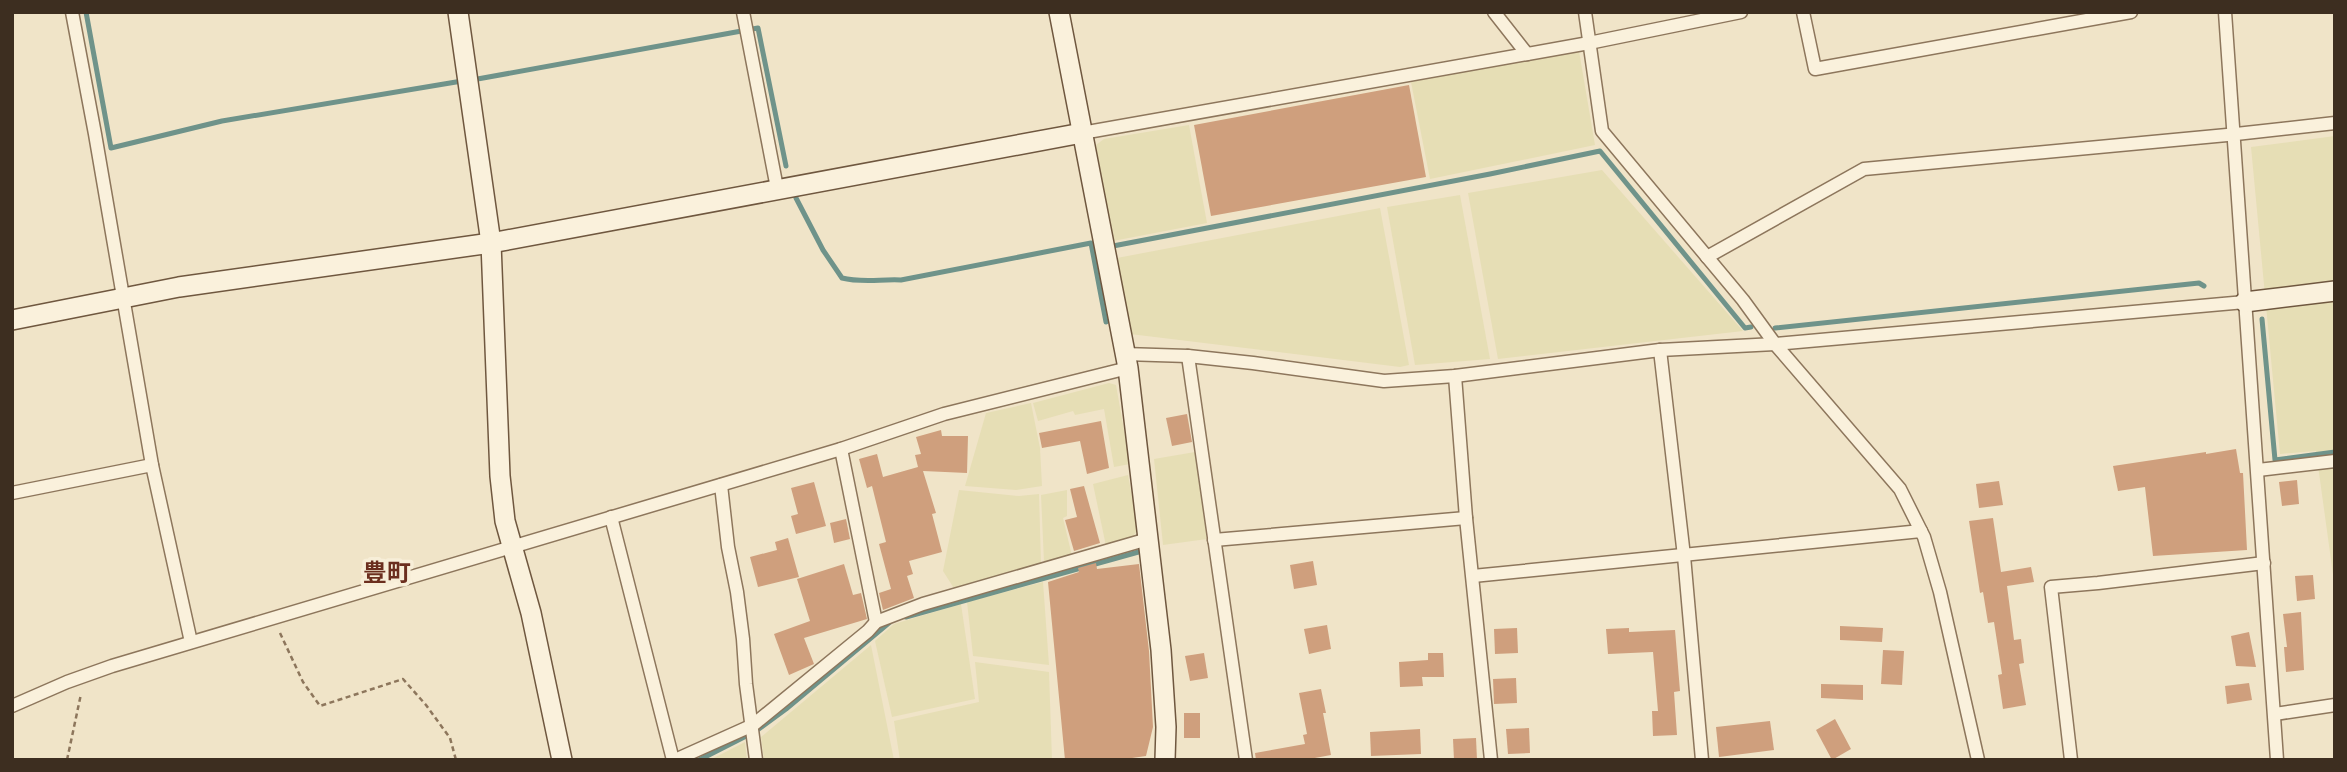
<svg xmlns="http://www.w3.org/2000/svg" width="2347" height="772" font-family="'Roboto Serif','Noto Sans JP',serif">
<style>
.farmland{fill:#e6deb5}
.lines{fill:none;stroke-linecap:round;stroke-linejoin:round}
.stream{stroke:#6f938a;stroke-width:5}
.building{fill:#cf9f7d}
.street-casing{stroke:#8d765c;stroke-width:15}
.secondary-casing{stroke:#6f573f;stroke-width:22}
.path{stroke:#8d765c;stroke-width:2.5;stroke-dasharray:5 3.5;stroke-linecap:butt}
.street{stroke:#faf1dc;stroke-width:12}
.secondary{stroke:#faf1dc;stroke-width:19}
.labels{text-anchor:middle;stroke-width:7;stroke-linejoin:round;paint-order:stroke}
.neighbourhood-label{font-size:24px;font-weight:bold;fill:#6b2e1e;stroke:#f7eed8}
</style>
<rect width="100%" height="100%" fill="#f0e4c8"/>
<g class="farmland">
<polygon points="1579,51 1595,145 1430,179 1411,82"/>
<polygon points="1189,125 1207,223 1113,241 1096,145 1104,139"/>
<polygon points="2335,136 2335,589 2316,451 2280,454 2251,147"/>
<polygon points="1602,170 1743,331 1498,359 1468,193"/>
<polygon points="1460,195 1490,359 1415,365 1387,207"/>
<polygon points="1380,208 1409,365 1400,367 1130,334 1117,258"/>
<polygon points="1109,383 1116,385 1130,464 1114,467 1104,409 1075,415 1073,411 1038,421 1033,403"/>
<polygon points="1031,403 1040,448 1042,486 1016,490 965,486 986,413"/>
<polygon points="1195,452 1207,539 1163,545 1154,459"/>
<polygon points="1128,475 1138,529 1131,540 1106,546 1093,484"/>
<polygon points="959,490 1019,496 1039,494 1041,563 955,590 943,571"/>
<polygon points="1067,490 1067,516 1063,518 1072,556 1044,562 1041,495"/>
<polygon points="1043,582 1049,665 973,656 967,602"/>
<polygon points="961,604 975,699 892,717 875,641 894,624"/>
<polygon points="871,645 894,760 764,760 761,737"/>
<polygon points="975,662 1049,672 1052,760 900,760 894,721 979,702"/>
<polygon points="745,742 747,760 710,760"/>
</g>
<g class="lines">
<g class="stream">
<polyline points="86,12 111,148 222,121 462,81"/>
<polyline points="472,80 758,28 786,166"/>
<path d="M796,198L823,250L842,278C861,283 881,279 901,280L1091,243L1106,322"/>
<polyline points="1113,246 1490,174 1600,151 1745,328 1751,327"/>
<polyline points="2262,319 2275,460 2335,452"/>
<polyline points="1775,328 2199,283 2204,286"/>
<polyline points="906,617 1142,551"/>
<polyline points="699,760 756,731 786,709 890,622"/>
</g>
</g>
<g class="building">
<polygon points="1409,85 1426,177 1211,216 1194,125"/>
<polygon points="1187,414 1192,442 1172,446 1166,418"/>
<polygon points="1101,421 1109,468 1087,474 1080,441 1042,448 1039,433"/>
<polygon points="941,430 942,436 968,436 967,473 923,471 936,513 932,514 942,552 909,561 913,574 907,576 914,598 883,610 879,593 891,589 879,544 886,542 872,486 867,488 859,459 877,454 883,477 918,467 915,455 921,454 916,437"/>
<polygon points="2236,449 2240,473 2243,473 2247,550 2153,556 2145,487 2118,491 2113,466 2206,452 2206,454"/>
<polygon points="2297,480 2299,504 2282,506 2279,482"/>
<polygon points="1999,481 2003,505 1979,508 1976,484"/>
<polygon points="814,482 826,526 796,534 791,516 798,514 791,488"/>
<polygon points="1084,486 1100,543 1074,551 1065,520 1077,517 1070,489"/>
<polygon points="1993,518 2001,572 2031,567 2034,582 2007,586 2014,640 2021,639 2024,663 2019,664 2026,705 2003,709 1998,675 2002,674 1994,622 1988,623 1983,592 1980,593 1969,521"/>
<polygon points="846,519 850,539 834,543 830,523"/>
<polygon points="788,538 799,577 758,587 750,557 777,550 775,542"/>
<polygon points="1313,561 1317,585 1294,589 1290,565"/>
<polygon points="1096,563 1097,569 1139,564 1149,651 1153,727 1146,756 1118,760 1065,760 1048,582 1079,572 1078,568"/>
<polygon points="844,564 853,595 861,593 867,619 804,638 814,664 789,675 774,634 810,621 797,579"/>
<polygon points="2313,575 2315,599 2297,601 2295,576"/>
<polygon points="2301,612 2304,670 2286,672 2284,647 2287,647 2283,614"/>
<polygon points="1327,625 1331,649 1309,654 1304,629"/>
<polygon points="1840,626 1883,628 1882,642 1840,640"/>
<polygon points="1517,628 1518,653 1495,654 1494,629"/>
<polygon points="1629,628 1629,632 1675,630 1680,691 1674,692 1677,735 1653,736 1652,711 1658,711 1653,652 1608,654 1606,629"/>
<polygon points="2249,632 2256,667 2236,666 2231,636"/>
<polygon points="1883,650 1904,651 1902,685 1881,684"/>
<polygon points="1204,653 1208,678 1190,681 1185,656"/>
<polygon points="1428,653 1443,653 1444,677 1422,677 1423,686 1400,687 1399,662 1428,660"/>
<polygon points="1516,678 1517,703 1494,704 1493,679"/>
<polygon points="2249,683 2252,700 2227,704 2225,686"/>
<polygon points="1821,684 1863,685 1863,700 1821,698"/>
<polygon points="1321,689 1326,713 1323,713 1331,755 1304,760 1256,760 1255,753 1305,744 1303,735 1307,734 1299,693"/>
<rect x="1184" y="713" width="16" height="25"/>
<polygon points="1835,719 1851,749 1832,760 1816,730"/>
<polygon points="1770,721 1774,750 1719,757 1716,727"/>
<polygon points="1529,728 1530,753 1508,754 1506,729"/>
<polygon points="1420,729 1421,754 1371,756 1370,732"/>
<polygon points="1476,738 1477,760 1454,760 1453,739"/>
</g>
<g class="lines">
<defs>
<g id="street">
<polyline points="72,12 95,134 152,465"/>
<polyline points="743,12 777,188"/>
<polyline points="1494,12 1527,54"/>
<polyline points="1585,12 1602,131 1743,300 1775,344 1900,489 1924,537 1940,592 1978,760"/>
<polyline points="1803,12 1815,69 2131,12"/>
<polyline points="2225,12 2277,760"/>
<polyline points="1082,133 1589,43 1741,12"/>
<polyline points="1707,257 1864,169 2227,135 2335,123"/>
<polyline points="1660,350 1684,556 1702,760"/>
<polyline points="1124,354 1188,356 1253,363 1384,381 1455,376 1660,350 1775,344 2245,302"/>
<polyline points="1188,356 1246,760"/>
<polyline points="1455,376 1466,518 1491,760"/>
<polyline points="841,449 876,622"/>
<polyline points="2258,470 2335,461"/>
<polyline points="721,485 728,547 737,592 743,639 746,684 756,760"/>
<polyline points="12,493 152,465 191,642"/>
<polyline points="611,517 673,760"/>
<polyline points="1214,540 1466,518"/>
<polyline points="1473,576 1921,531"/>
<polyline points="12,706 67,682 112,666 841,449 944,414 1128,368"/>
<polyline points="2275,714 2335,705"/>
<polyline points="675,760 753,725 868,631 876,622 923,604 1148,539"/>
<polyline points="2071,760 2051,587 2098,583 2264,563"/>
</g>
<g id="secondary">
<polyline points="458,12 491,243 500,476 505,521 531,613 562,760"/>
<polyline points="1059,12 1128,368 1161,650 1166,727 1165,760"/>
<polyline points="2245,302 2335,291"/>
<polyline points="12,320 179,287 491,243 1082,133"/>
</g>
</defs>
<use href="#street" class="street-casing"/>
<use href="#secondary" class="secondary-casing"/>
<g class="path">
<polyline points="280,633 303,682 320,706 403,679 426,705 450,738 456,760"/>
<polyline points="67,760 81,694"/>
</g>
<use href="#street" class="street"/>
<use href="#secondary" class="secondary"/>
</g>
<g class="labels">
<g class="neighbourhood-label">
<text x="387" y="581">豊町</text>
</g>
</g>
<rect width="2347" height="772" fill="none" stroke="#3d2e20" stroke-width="28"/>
</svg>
